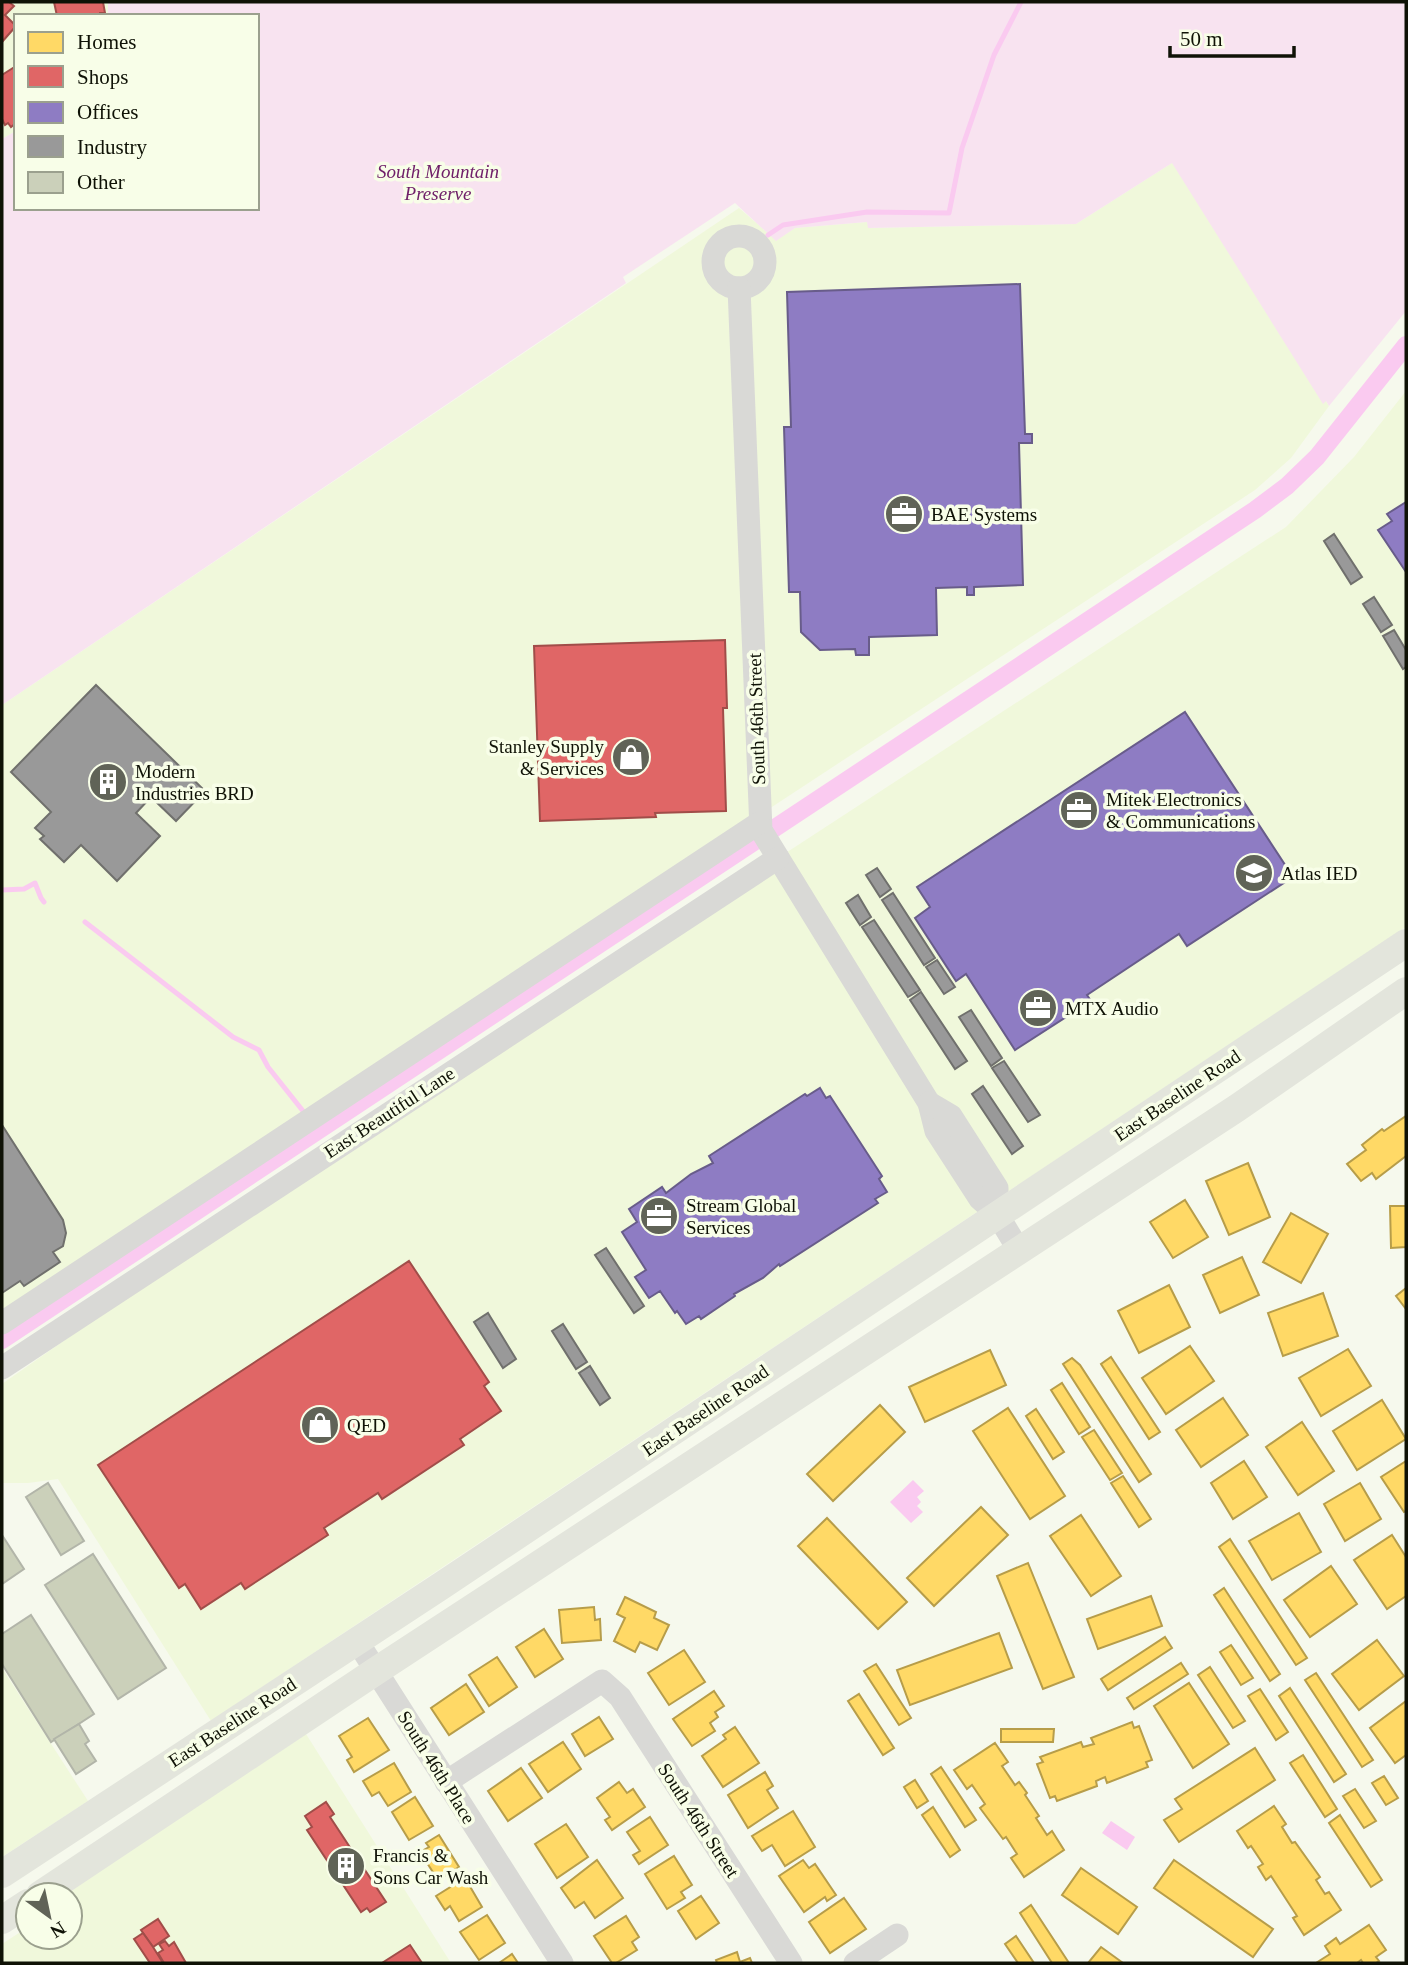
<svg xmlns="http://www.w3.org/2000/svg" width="1408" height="1965" font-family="Georgia,serif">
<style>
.built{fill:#f0f8db}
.green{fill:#f8e3f0}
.water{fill:#facaf0}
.homes{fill:#ffd966;stroke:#b79d49;stroke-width:2}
.shops{fill:#e06666;stroke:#a14d49;stroke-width:2}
.offices{fill:#8e7cc3;stroke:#685c8a;stroke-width:2}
.industry{fill:#999;stroke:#70706d;stroke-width:2}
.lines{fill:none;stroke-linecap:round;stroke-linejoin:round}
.stream{stroke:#facaf0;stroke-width:5}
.canal{stroke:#facaf0;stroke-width:18}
.building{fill:#cbd0ba;stroke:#b2b5a9;stroke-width:2}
.minor{stroke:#d9d9d6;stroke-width:23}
.major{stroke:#e3e5dc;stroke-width:28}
.labels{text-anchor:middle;stroke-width:7;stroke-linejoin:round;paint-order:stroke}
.park-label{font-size:19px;font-style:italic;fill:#70216a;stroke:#f8fee8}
.poi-label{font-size:19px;fill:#0f1206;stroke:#f8fee8;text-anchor:start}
.street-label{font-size:19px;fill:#0f1206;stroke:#f8fee8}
</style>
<rect width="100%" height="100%" fill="#f6f9ed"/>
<g class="built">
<polygon points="2,2 108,2 108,16 16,16 16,131 2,139"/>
<polygon points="1175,161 1329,406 1291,458 1255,490 2,1312 2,705 739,208 776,240 795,228 867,222 869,228 1076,224"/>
<polygon points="1406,391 1406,927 211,1721 58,1479 28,1483 2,1483 2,1384 428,1086 1286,527 1354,457"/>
<polygon points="2,1668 88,1801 2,1857"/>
<polygon points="306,1734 451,1963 2,1963 2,1944 28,1927 28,1937 70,1937 70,1895 62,1895"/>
</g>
<polygon class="green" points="108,2 1406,2 1406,311 1329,406 1326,401 1323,404 1172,163 1076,224 868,228 867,222 795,228 776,241 735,203 623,277 626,283 2,705 2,139 16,131 16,208 257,208 257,16 108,16"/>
<g class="water">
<polygon points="913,1480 924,1491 917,1497 921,1502 917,1506 923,1512 911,1523 890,1502"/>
<polygon points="1111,1821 1135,1837 1127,1850 1102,1833"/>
</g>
<g class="homes">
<polygon points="1406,1116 1406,1156 1376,1179 1372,1173 1361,1181 1347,1164 1366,1150 1362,1145 1382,1129 1384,1131"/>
<polygon points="1248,1163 1270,1217 1229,1235 1206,1181"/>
<polygon points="1185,1200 1208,1237 1173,1258 1150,1222"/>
<polygon points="1390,1206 1406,1206 1406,1247 1391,1248"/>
<polygon points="1291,1213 1328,1234 1301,1283 1263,1262"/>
<polygon points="1242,1257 1259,1295 1220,1313 1203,1275"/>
<polygon points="1169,1285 1190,1327 1139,1353 1118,1311"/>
<polygon points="1406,1288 1406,1309 1396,1296"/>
<polygon points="1323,1293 1338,1336 1283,1356 1268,1313"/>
<polygon points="1190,1346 1214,1381 1166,1414 1142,1378"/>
<polygon points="1348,1349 1371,1386 1321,1416 1299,1378"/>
<polygon points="990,1350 1006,1385 925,1422 909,1387"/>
<polygon points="1111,1357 1160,1432 1149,1439 1101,1364"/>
<polygon points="1072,1358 1080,1365 1151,1474 1139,1482 1063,1364"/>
<polygon points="1062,1383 1090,1427 1079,1434 1051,1390"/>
<polygon points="1223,1398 1248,1435 1201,1467 1176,1430"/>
<polygon points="1382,1400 1406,1439 1357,1470 1333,1431"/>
<polygon points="880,1405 905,1432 833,1501 807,1474"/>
<polygon points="1008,1408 1065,1496 1030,1519 973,1431"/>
<polygon points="1036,1409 1064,1452 1053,1459 1026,1416"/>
<polygon points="1302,1422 1334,1471 1298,1495 1266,1447"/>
<polygon points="1094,1430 1122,1473 1110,1480 1082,1437"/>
<polygon points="1244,1461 1267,1497 1233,1519 1211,1483"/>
<polygon points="1406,1461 1406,1511 1404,1512 1381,1477"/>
<polygon points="1123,1476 1151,1519 1139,1527 1111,1483"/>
<polygon points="1360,1483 1381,1519 1345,1541 1324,1504"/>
<polygon points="981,1507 1008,1535 934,1606 907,1578"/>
<polygon points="1299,1513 1321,1552 1272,1580 1249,1541"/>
<polygon points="1081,1515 1121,1576 1091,1596 1050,1536"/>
<polygon points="827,1518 907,1602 878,1629 798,1546"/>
<polygon points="1392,1535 1406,1557 1406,1596 1387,1609 1354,1560"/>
<polygon points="1230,1539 1307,1658 1296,1665 1219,1547"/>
<polygon points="1028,1563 1074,1677 1043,1689 997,1576"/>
<polygon points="1331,1566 1357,1604 1310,1637 1284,1600"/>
<polygon points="1224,1588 1280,1674 1270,1681 1214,1595"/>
<polygon points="1151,1596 1162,1626 1098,1649 1087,1619"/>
<polygon points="625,1597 656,1612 654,1618 669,1625 657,1650 640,1642 635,1652 614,1641 625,1618 617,1614"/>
<polygon points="594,1607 595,1620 600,1619 601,1640 562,1643 559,1610"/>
<polygon points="544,1629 563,1659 535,1677 516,1647"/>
<polygon points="999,1633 1012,1668 910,1705 897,1670"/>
<polygon points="1165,1637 1172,1648 1108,1690 1101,1679"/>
<polygon points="1377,1640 1404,1676 1359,1710 1332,1674"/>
<polygon points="1231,1645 1253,1678 1241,1685 1220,1652"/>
<polygon points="684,1650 705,1682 669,1705 648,1673"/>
<polygon points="497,1657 517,1687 489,1706 469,1675"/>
<polygon points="1181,1663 1188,1674 1134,1709 1127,1698"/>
<polygon points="876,1664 911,1718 899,1725 864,1671"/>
<polygon points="1210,1667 1245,1721 1233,1728 1198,1675"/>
<polygon points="1316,1673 1373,1760 1362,1767 1305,1680"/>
<polygon points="1189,1683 1229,1744 1193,1768 1154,1706"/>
<polygon points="466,1684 484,1712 449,1735 431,1708"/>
<polygon points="1290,1688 1346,1774 1334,1782 1279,1696"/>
<polygon points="1260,1689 1288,1732 1276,1740 1248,1696"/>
<polygon points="714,1691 724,1706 715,1712 718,1717 710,1723 715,1731 692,1746 673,1719"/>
<polygon points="859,1694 894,1748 883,1755 848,1701"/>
<polygon points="1406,1701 1406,1755 1395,1763 1370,1728"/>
<polygon points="599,1717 613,1739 585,1756 572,1734"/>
<polygon points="368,1718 389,1750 354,1772 347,1760 352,1757 339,1736"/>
<polygon points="1132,1722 1134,1728 1139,1726 1152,1760 1146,1762 1148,1767 1107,1783 1105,1777 1096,1781 1097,1786 1057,1801 1055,1796 1050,1798 1037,1764 1043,1762 1040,1757 1081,1742 1083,1747 1094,1744 1091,1738"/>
<polygon points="735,1727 759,1763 723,1787 702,1756 726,1739 723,1735"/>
<polygon points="1001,1729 1054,1729 1053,1742 1001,1742"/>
<polygon points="563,1742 581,1769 548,1792 529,1764"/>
<polygon points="995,1743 1008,1762 1002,1766 1015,1785 1019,1782 1027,1793 1025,1795 1039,1816 1036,1818 1047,1835 1052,1831 1064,1850 1024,1877 1011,1858 1017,1854 1006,1837 1003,1839 980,1808 985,1804 972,1785 967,1789 954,1770"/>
<polygon points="1255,1748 1275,1780 1179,1842 1164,1820 1182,1809 1175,1799"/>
<polygon points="1303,1755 1337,1809 1325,1817 1290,1763"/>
<polygon points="394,1763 411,1792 388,1806 379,1792 372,1796 363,1781"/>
<polygon points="941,1767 976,1820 965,1827 931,1774"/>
<polygon points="521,1768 542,1798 508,1821 488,1791"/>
<polygon points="765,1772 773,1786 767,1790 778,1808 748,1828 728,1795"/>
<polygon points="1384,1776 1398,1798 1386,1805 1372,1783"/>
<polygon points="915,1780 928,1801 917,1808 904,1787"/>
<polygon points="619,1782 627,1793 633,1789 645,1807 612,1830 605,1820 610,1817 597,1798"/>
<polygon points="1355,1789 1376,1821 1364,1828 1343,1796"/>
<polygon points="415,1797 433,1826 409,1840 392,1812"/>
<polygon points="1274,1806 1286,1824 1282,1827 1292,1843 1295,1842 1320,1877 1316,1880 1325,1894 1329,1892 1341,1910 1304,1935 1293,1918 1297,1916 1271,1876 1266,1880 1258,1867 1263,1864 1251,1846 1248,1848 1237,1831"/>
<polygon points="933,1807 960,1850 950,1857 922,1815"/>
<polygon points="793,1811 815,1847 785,1866 772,1845 762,1851 752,1836"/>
<polygon points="1340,1815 1382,1880 1371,1887 1329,1823"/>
<polygon points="650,1817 668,1845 639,1864 633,1855 640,1851 627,1832"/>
<polygon points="566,1824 588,1857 557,1878 535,1844"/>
<polygon points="439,1835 459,1867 438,1880 420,1852 429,1847 426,1843"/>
<polygon points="674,1856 692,1885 681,1892 685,1898 667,1909 645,1874"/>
<polygon points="597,1860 623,1898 595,1918 584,1902 575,1908 561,1888"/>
<polygon points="803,1860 809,1868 815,1864 836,1895 827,1901 825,1897 804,1912 779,1876"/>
<polygon points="1174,1860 1273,1929 1253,1957 1154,1888"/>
<polygon points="1081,1868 1137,1907 1118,1934 1062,1895"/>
<polygon points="465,1878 482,1907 459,1921 450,1906 445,1910 436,1896"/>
<polygon points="701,1896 719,1923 696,1939 678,1911"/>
<polygon points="844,1898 866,1929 830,1953 809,1922"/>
<polygon points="1031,1905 1069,1963 1052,1963 1020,1913"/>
<polygon points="487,1915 505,1943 479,1960 460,1932"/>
<polygon points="626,1916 639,1937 632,1942 637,1950 616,1963 612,1963 594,1936"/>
<polygon points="1369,1925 1386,1950 1376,1957 1379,1961 1376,1963 1363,1963 1361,1960 1357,1963 1316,1963 1330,1954 1325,1946 1336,1938 1340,1944"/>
<polygon points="1016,1936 1034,1963 1018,1963 1005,1944"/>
<polygon points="1101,1947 1123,1963 1088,1963"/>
<polygon points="737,1952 740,1962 750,1958 752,1963 717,1963 716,1960"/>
<polygon points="512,1954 518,1963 499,1963"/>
</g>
<g class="shops">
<polygon points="2,2 9,2 14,6 5,15 16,26 2,42"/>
<polygon points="54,2 103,2 105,13 100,13 100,16 57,16"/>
<polygon points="16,66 16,123 11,127 8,123 5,125 2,119 2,75"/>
<polygon points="725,640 727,708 723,708 726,811 655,813 656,817 540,821 534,646"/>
<polygon points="409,1261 489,1382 484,1386 501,1411 460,1439 464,1445 382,1499 378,1493 324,1528 328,1535 245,1589 241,1583 201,1609 185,1584 179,1588 98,1465"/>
<polygon points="326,1802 334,1814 330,1817 386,1902 370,1912 367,1908 361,1912 307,1830 312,1827 305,1816"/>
<polygon points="158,1919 169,1936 153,1947 141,1930"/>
<polygon points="143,1933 153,1947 163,1963 150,1963 134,1939"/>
<polygon points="165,1941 169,1946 174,1942 186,1963 164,1963 158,1953 163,1950 159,1944"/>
<polygon points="410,1945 422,1963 382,1963"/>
</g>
<g class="offices">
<polygon points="1020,284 1025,434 1032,434 1032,443 1019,443 1023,585 974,587 974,595 967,595 967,587 936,588 937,635 869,637 869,655 856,655 855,649 820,650 801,632 800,592 789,592 784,427 791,427 787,292"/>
<polygon points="1406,502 1406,572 1378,530 1392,521 1387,514"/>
<polygon points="1185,712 1293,877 1187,946 1179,934 1087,995 1091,1001 1015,1050 966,974 956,981 915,918 930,907 917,887"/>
<polygon points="820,1088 826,1098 830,1096 882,1176 879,1179 887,1192 875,1199 878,1203 780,1266 779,1264 763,1278 734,1294 735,1296 701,1319 699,1316 686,1324 677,1311 675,1313 660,1291 649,1298 635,1277 646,1270 622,1232 637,1222 629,1209 662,1187 666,1193 691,1174 713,1163 709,1156 805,1094 807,1096"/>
</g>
<g class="industry">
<polygon points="1334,534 1362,577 1351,584 1324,541"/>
<polygon points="1374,597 1392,625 1381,632 1363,604"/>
<polygon points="1394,630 1406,650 1406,667 1403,669 1383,636"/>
<polygon points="96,685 205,791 176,821 151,797 136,813 160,836 117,881 81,845 64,862 40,839 44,836 35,828 51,812 11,772"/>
<polygon points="877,868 891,889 880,897 866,875"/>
<polygon points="893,893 935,958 924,965 882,900"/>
<polygon points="858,895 871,917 860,925 846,903"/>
<polygon points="874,920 920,990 908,997 862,927"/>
<polygon points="937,960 955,987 944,994 926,967"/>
<polygon points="921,992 967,1061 955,1069 910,1000"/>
<polygon points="971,1010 1002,1058 991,1066 959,1017"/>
<polygon points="1004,1061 1040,1115 1028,1122 992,1068"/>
<polygon points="983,1086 1023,1146 1012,1154 972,1094"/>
<polygon points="2,1125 63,1220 66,1233 63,1246 53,1252 60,1262 24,1286 20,1281 2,1293"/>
<polygon points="606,1248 644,1306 634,1313 595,1255"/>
<polygon points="488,1313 516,1359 503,1368 474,1322"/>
<polygon points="563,1324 587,1362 576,1369 552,1331"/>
<polygon points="590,1366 610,1398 600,1405 579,1373"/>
</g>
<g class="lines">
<g class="stream">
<polyline points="768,235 783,225 867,212 949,213 962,148 994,55 1021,2"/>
<polyline points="2,890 24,889 35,883 41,898 44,902"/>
<polyline points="85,922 233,1037 259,1050 268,1067 303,1111"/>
</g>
<polyline class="canal" points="2,1340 1255,510 1287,486 1317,457 1406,345"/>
</g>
<g class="building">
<polygon points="48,1483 84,1541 61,1555 26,1497"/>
<polygon points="2,1535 24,1569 2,1584"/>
<polygon points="93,1554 166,1668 118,1699 45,1585"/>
<polygon points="31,1615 94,1714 51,1742 2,1664 2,1634"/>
<polygon points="79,1724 89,1741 85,1744 96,1761 76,1774 54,1739"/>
</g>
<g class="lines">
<g class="minor">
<circle cx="739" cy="262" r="26"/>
<polyline points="739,288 761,830 929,1103 936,1131 980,1199 997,1214 1020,1252"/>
<polyline points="929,1103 951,1116 997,1188 997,1214"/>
<polyline points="2,1323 759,823"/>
<polyline points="2,1368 778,858"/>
<polyline points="357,1641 562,1963"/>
<polyline points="446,1782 602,1681 620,1697 791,1963"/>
<polyline points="855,1963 897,1935"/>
</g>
<g class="major">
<polyline points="2,1874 441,1586 1406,943"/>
<polyline points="40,1895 376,1671 1237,1108 1406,991"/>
<polyline points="2,1920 28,1903"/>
</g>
</g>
<defs>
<symbol id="office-disc" viewBox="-11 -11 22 22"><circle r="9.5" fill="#606357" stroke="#f8fee8"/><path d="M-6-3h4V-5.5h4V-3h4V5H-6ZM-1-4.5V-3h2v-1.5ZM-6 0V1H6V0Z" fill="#fff"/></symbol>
<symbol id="shop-disc" viewBox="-11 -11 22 22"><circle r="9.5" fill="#606357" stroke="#f8fee8"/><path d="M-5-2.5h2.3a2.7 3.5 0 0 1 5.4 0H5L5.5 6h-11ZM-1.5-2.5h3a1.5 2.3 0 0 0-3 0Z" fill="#fff"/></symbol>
<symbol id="building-disc" viewBox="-11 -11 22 22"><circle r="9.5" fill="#606357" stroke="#f8fee8"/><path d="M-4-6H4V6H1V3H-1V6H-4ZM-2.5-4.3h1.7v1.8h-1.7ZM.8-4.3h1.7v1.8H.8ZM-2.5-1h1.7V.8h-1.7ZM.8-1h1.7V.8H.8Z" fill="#fff"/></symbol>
<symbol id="university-disc" viewBox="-11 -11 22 22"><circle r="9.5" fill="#606357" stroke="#f8fee8"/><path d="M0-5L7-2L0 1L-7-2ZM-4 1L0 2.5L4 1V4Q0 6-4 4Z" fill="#fff"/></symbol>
</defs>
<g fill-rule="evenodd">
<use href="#office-disc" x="882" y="492" width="44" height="44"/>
<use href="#shop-disc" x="609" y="735" width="44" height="44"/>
<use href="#building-disc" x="86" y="760" width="44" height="44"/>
<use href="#office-disc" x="1057" y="788" width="44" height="44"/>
<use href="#university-disc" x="1232" y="851" width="44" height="44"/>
<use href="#office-disc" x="1016" y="986" width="44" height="44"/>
<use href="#office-disc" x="637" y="1194" width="44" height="44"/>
<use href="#shop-disc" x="298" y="1403" width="44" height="44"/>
<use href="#building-disc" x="324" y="1844" width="44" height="44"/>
</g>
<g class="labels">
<g class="park-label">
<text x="438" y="178">South Mountain<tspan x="438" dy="22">Preserve</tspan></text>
</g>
<g class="poi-label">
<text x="931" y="521">BAE Systems</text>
<text x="604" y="753" text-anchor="end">Stanley Supply<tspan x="604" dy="22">&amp; Services</tspan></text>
<text x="135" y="778">Modern<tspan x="135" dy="22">Industries BRD</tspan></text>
<text x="1106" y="806">Mitek Electronics<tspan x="1106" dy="22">&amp; Communications</tspan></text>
<text x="1281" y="880">Atlas IED</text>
<text x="1065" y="1015">MTX Audio</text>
<text x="686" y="1212">Stream Global<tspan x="686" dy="22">Services</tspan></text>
<text x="347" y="1432">QED</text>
<text x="373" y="1862">Francis &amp;<tspan x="373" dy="22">Sons Car Wash</tspan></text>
</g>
<g class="street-label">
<text transform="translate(756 719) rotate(-92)" y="7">South 46th Street</text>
<text transform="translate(1177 1095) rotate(-34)" y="7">East Baseline Road</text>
<text transform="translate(389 1112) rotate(-33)" y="7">East Beautiful Lane</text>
<text transform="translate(705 1410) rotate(-34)" y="7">East Baseline Road</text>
<text transform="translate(232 1722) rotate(-33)" y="7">East Baseline Road</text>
<text transform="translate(437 1767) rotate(58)" y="7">South 46th Place</text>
<text transform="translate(699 1820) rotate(57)" y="7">South 46th Street</text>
</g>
</g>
<rect width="1408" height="1965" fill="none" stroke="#0f1206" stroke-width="7"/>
<rect x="14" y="14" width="245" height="196" fill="#f8fee8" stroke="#9ba08e" stroke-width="2"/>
<rect x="28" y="32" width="35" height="21" fill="#ffd966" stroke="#9ba08e" stroke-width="2"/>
<text x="77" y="49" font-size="21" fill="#0f1206">Homes</text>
<rect x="28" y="66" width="35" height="21" fill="#e06666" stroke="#9ba08e" stroke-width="2"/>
<text x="77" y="84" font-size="21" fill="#0f1206">Shops</text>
<rect x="28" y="102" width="35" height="21" fill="#8e7cc3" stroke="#9ba08e" stroke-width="2"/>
<text x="77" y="119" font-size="21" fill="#0f1206">Offices</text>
<rect x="28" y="136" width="35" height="21" fill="#999999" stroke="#9ba08e" stroke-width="2"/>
<text x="77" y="154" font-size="21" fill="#0f1206">Industry</text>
<rect x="28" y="172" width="35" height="21" fill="#cbd0ba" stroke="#9ba08e" stroke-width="2"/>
<text x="77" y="189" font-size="21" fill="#0f1206">Other</text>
<g transform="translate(49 1916) rotate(147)"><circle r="33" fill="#f8fee8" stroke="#9ba08e" stroke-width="2"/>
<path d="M0-5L12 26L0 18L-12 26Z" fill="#606357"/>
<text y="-10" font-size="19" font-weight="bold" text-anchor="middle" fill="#0f1206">N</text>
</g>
<path d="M1170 46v10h124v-10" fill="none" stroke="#0f1206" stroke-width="3.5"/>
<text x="1180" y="46" font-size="21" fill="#0f1206" stroke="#f8fee8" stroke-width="5" paint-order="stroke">50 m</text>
</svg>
